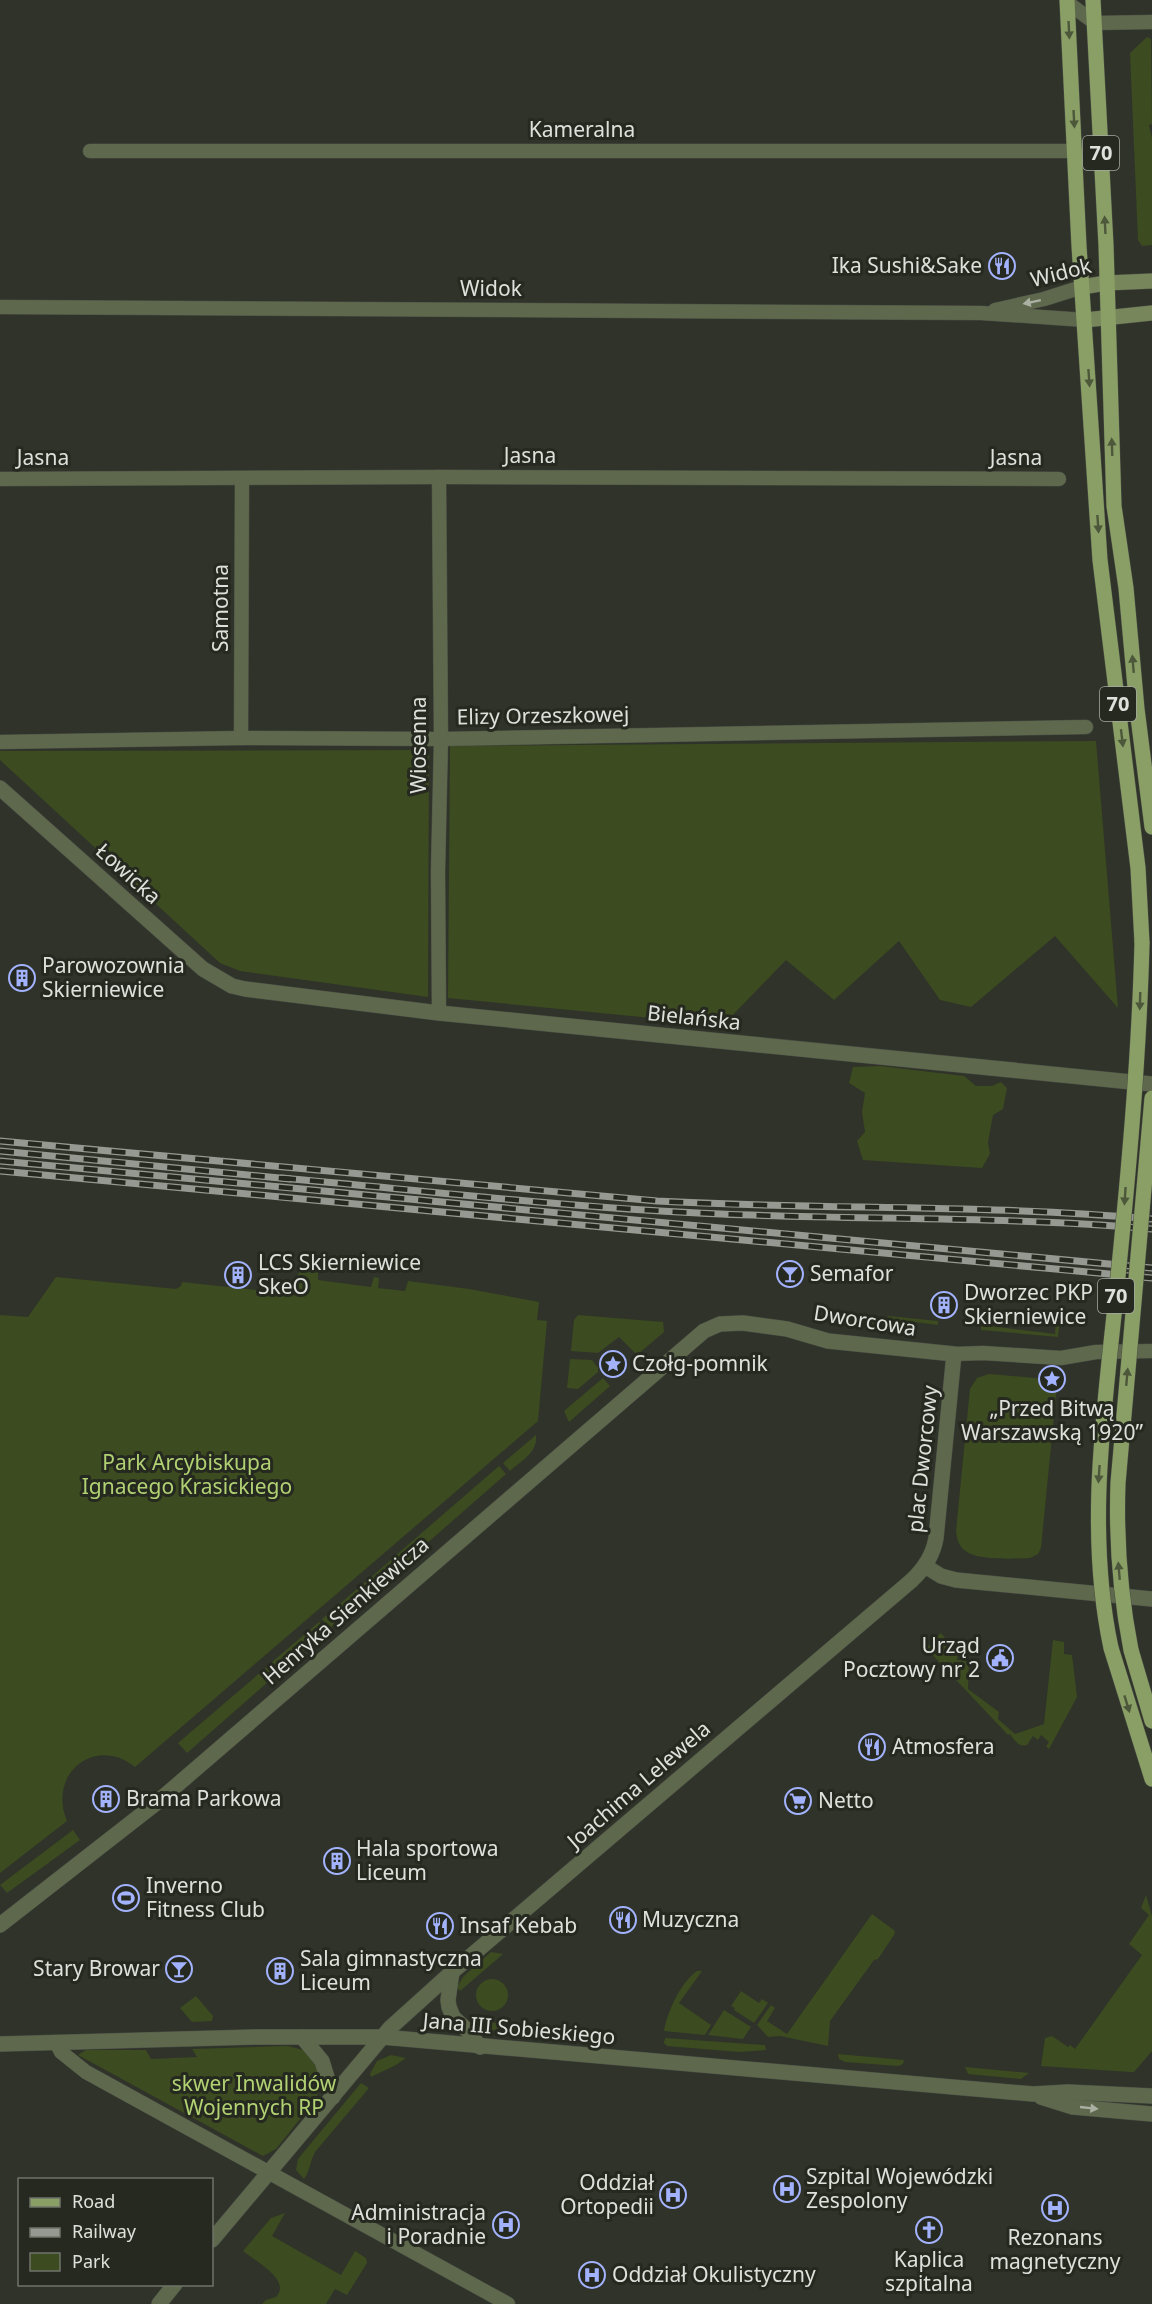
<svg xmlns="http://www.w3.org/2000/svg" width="1152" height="2304" font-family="'Noto Sans',sans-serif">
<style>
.green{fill:#3c4b20}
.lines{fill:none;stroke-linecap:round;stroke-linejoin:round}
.minor-casing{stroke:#4b4f45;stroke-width:15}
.tertiary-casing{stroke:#4b4f45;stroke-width:16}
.secondary-casing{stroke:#4b4f45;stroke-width:16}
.primary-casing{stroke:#4b4f45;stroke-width:16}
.minor{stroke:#5e684d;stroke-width:14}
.tertiary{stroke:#5e684d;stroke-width:15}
.secondary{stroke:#77875b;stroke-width:15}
.primary{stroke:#8a9f66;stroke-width:15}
.rail-casing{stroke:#959991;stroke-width:7}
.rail{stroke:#25291f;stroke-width:4.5;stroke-dasharray:14;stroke-linecap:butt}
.primary-bridge-casing{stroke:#4b4f45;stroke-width:16;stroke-linecap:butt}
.primary-bridge{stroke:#8a9f66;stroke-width:15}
.oneway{fill:#4d583b}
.oneway2{fill:#abb1a2}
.labels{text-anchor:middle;stroke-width:6;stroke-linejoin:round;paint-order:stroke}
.shield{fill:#25291f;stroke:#a6aaa3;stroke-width:1.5}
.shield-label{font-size:20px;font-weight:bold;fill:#dee1db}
.street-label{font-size:21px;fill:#dee1db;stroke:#25291f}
.poi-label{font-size:21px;fill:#dee1db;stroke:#25291f;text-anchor:start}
.park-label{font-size:21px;fill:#b1d173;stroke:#25291f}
</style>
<rect width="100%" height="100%" fill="#2f3329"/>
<g class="green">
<polygon points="1147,37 1151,39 1152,124 1149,125 1152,138 1152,245 1142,246 1138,240 1130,53"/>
<polygon points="1096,741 1118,1008 1055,936 971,1007 940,1000 899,941 834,1000 786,960 723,1025 448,998 450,746"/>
<polygon points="429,750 428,997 240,971 220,963 0,760 0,751"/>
<polygon points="880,1066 964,1076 976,1086 992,1086 1001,1082 1007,1088 1003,1109 993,1115 988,1142 990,1154 982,1168 863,1160 857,1141 865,1132 862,1112 865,1093 849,1083 853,1067"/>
<path d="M305,1268L318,1270V1280L371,1287L374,1277L379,1278L378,1288L405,1291L408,1281L469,1289L539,1302L537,1320L547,1321L538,1421L135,1767C96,1735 47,1773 67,1821L0,1873V1315L28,1317L56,1277L176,1289L181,1286L182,1282L285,1293L287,1284L296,1285L299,1272Z"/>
<polygon points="831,1311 887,1318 888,1316 938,1321 938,1325 907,1321 906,1325 863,1323 863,1320 831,1317"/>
<polygon points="578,1315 663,1322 664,1332 637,1355 619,1337 598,1353 571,1351 574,1320"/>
<polygon points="1056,1318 1060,1319 1058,1337 981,1330 981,1325 1055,1334"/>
<polygon points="570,1359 592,1360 598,1368 598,1372 578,1389 567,1388"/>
<path d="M989,1374L1046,1379L1057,1385L1041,1548L1038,1554L1030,1558C1016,1559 978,1560 967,1552C959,1547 957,1540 956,1531L970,1389L977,1378Z"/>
<polygon points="603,1378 610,1386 569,1422 564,1411"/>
<path d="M536,1435C538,1453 521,1461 510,1471L503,1463Z"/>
<polygon points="499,1466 506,1474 401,1566 394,1557"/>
<polygon points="391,1560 398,1569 330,1628 322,1619"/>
<polygon points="319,1622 327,1631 280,1671 272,1662"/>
<path d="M941,1633L952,1646L959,1647L957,1660L969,1661L968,1689L999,1712L998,1719L1015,1734L1044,1724L1053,1640L1064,1642V1654L1072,1655L1077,1697L1049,1749L1046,1746L1049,1742L1041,1735L1038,1740L1033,1736L1027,1745C1018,1748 1013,1738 1010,1734L1008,1735L925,1647L930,1645V1642Z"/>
<polygon points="269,1665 277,1674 187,1753 178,1743"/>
<polygon points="73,1830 80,1840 7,1893 0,1885"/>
<polygon points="1146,1895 1152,1916 1152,2051 1134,2072 1130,2072 1041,2066 1045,2038 1052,2036 1068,2047 1070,2045 1075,2049 1142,1955 1129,1944 1149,1915 1141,1908"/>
<polygon points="872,1914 895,1931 894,1935 878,1959 874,1960 830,2021 828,2046 780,2036 768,2037 757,2025 771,2005 775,2008 767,2021 787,2034"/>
<polygon points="491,1952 503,1954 460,1991 457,1987 463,1977"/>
<path d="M697,1971H702L679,2003L711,2025L705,2035L664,2031C667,2012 681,1982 697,1971Z"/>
<circle cx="492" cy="1995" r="16"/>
<polygon points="741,1991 759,2003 762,1999 768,2003 754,2023 734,2010 735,2008 731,2006"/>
<polygon points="196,1996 213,2016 212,2021 192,2022 180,2008"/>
<polygon points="724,2010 751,2027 743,2039 708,2035"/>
<polygon points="481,2021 545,2028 550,2036 481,2029"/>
<polygon points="665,2038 765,2045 766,2050 739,2052 667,2046 664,2043"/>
<polygon points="288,2046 303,2050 311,2055 321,2075 319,2092 312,2104 276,2149 263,2156 78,2055 86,2050 146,2050 151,2059 197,2057 192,2049"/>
<polygon points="838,2054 904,2060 903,2064 898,2066 845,2062 839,2059"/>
<polygon points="391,2055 406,2058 396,2065 371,2077 370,2074 377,2061"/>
<polygon points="965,2067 1029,2073 1021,2079 968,2074"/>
<path d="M361,2083L369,2088L315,2152C310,2161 310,2171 304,2179L296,2170L298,2159Z"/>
<path d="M285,2213L272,2236L341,2275L355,2251L366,2258L367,2263L347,2295L335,2289L326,2304H262L266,2300L276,2297C292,2280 255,2261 243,2251L271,2218Z"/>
</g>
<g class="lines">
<defs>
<g id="minor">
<polyline points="1068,3 1095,23 1152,22"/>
<polyline points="90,151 1075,151"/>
<polyline points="0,307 981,313 1085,320"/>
<polyline points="995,310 1044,299 1082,287"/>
<polyline points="439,477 441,739 438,871 439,1013"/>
<polyline points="0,479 446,477 1059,479"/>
<polyline points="241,738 242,479"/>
<polyline points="0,742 241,738 441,739 1086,727"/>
<polyline points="954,1354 983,1353 1061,1358 1096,1352 1152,1351"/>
<polyline points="56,2042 61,2052 86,2072 508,2304"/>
</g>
<g id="tertiary">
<polyline points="0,788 203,969 232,986 245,989 439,1013 1152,1084"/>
<polyline points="925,1566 941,1576 956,1580 1152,1599"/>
<path d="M0,1925L155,1804L704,1331L720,1324L743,1323L787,1329L828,1341L954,1354L936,1538C933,1556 924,1569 911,1581L452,1972L390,2028L212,2240"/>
<polyline points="452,1972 448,2000 449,2007 453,2017 468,2031 480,2047"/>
<polyline points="302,2037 322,2061 333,2097"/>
<polyline points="0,2044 255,2037 382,2037 1033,2094 1068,2092 1152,2096"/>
<polyline points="1041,2097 1073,2107 1152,2114"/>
<polyline points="159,2304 175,2284"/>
</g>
<g id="secondary">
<polyline points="1082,287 1106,283 1152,281"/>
<polyline points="1085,320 1152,313"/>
</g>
<g id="primary">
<polyline points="1067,0 1079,246 1100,560 1138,868 1142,943"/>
<polyline points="1093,0 1106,245 1114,506 1126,588 1137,709 1152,827"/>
<polyline points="1111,1648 1152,1779"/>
<polyline points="1131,1650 1152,1721"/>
</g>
</defs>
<use href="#minor" class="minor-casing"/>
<use href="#tertiary" class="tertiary-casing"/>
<use href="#secondary" class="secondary-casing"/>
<use href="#primary" class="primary-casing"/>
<use href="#minor" class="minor"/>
<use href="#tertiary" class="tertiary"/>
<use href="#secondary" class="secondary"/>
<use href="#primary" class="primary"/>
<defs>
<g id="rail">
<path d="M0,1141L657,1201C822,1210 987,1204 1152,1219"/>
<polyline points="0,1151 290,1179"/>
<polyline points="0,1161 1152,1268"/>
<polyline points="0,1171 1152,1278"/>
<path d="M282,1178C428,1191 574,1208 721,1214C865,1220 1008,1216 1152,1229"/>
</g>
</defs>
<use href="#rail" class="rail-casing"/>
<use href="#rail" class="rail"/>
<defs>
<g id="primary-bridge">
<path d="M1111,1648C1086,1531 1104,1413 1116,1296C1128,1179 1139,1061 1142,943"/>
<path d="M1131,1650C1120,1594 1116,1540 1118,1483L1152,1098"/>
</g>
</defs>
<use href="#primary-bridge" class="primary-bridge-casing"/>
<use href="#primary-bridge" class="primary-bridge"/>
</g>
<defs><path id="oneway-solid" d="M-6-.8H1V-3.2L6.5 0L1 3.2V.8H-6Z" transform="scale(1.5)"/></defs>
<g class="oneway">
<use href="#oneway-solid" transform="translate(1069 30) rotate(87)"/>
<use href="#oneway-solid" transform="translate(1074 119) rotate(87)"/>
<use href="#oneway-solid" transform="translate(1105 225) rotate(-93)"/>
<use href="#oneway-solid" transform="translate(1089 378) rotate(86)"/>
<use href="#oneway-solid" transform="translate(1112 447) rotate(-92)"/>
<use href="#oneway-solid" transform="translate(1098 524) rotate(86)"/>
<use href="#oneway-solid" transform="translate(1133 664) rotate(-95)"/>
<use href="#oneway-solid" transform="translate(1122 738) rotate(83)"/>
<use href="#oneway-solid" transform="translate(1140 1001) rotate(92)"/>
<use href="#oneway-solid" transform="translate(1125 1196) rotate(94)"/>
<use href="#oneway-solid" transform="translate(1127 1377) rotate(-85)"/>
<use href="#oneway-solid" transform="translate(1099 1474) rotate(94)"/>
<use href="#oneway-solid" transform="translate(1119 1571) rotate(-95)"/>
<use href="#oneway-solid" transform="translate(1127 1704) rotate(73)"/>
</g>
<g class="oneway2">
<use href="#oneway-solid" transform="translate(1032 302) rotate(168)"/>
<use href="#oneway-solid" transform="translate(1089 2108) rotate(6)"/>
</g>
<defs>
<symbol id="restaurant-ring" viewBox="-11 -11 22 22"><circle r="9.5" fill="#25291f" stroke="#a3b2fd" stroke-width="1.5"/><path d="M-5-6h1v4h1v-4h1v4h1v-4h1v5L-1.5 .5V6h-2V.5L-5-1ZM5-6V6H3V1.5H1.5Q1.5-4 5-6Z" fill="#a3b2fd"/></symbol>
<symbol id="building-ring" viewBox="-11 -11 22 22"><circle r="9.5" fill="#25291f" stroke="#a3b2fd" stroke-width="1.5"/><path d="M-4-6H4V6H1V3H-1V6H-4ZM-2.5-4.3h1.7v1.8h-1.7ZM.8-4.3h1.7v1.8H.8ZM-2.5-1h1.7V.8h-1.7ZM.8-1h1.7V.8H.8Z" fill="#a3b2fd"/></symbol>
<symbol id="bar-ring" viewBox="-11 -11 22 22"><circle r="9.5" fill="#25291f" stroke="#a3b2fd" stroke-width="1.5"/><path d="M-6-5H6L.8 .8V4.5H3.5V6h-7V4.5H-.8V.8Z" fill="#a3b2fd"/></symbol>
<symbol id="sight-ring" viewBox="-11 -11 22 22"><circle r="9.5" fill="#25291f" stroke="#a3b2fd" stroke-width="1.5"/><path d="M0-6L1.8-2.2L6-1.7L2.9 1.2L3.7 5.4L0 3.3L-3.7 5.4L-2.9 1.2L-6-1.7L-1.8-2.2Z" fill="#a3b2fd"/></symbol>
<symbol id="civic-ring" viewBox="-11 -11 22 22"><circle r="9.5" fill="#25291f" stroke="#a3b2fd" stroke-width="1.5"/><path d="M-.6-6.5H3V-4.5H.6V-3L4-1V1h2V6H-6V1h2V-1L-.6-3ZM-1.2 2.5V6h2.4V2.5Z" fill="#a3b2fd"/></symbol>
<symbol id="supermarket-ring" viewBox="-11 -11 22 22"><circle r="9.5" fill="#25291f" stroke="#a3b2fd" stroke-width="1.5"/><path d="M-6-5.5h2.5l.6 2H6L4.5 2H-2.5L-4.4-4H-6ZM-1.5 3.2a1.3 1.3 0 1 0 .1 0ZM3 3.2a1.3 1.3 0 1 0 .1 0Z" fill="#a3b2fd"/></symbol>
<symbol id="stadium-ring" viewBox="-11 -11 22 22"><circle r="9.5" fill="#25291f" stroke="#a3b2fd" stroke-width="1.5"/><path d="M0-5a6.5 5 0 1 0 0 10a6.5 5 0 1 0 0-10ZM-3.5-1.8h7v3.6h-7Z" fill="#a3b2fd"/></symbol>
<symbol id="hospital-ring" viewBox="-11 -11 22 22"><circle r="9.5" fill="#25291f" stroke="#a3b2fd" stroke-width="1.5"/><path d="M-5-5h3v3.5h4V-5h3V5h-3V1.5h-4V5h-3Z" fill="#a3b2fd"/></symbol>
<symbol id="church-ring" viewBox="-11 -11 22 22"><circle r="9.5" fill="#25291f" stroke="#a3b2fd" stroke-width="1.5"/><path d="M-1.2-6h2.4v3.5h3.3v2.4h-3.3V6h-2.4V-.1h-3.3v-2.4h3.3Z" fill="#a3b2fd"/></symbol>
</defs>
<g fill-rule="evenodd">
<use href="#restaurant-ring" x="987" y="251" width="30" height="30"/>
<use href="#building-ring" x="7" y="963" width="30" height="30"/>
<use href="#bar-ring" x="775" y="1259" width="30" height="30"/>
<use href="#building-ring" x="223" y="1260" width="30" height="30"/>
<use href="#building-ring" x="929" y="1290" width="30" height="30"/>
<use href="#sight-ring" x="598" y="1349" width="30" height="30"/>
<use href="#sight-ring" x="1037" y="1364" width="30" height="30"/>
<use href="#civic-ring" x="985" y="1643" width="30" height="30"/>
<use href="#restaurant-ring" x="857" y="1732" width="30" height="30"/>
<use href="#building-ring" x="91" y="1784" width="30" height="30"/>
<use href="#supermarket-ring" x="783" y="1786" width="30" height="30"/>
<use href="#building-ring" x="322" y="1846" width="30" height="30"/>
<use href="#stadium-ring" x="111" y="1883" width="30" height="30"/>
<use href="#restaurant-ring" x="608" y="1905" width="30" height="30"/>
<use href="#restaurant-ring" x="425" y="1911" width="30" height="30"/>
<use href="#bar-ring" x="164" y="1954" width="30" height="30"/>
<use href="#building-ring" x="265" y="1956" width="30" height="30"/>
<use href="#hospital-ring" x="772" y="2174" width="30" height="30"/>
<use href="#hospital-ring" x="658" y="2180" width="30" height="30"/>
<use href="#hospital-ring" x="1040" y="2193" width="30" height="30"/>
<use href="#hospital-ring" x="491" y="2210" width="30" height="30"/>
<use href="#church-ring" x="914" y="2215" width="30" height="30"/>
<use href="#hospital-ring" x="577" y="2260" width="30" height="30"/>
</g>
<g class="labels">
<g class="shield">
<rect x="1083" y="136" width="36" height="34" rx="4.5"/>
<rect x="1100" y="687" width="36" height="34" rx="4.5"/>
<rect x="1098" y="1279" width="36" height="34" rx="4.5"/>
</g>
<g class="shield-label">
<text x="1101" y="160">70</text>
<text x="1118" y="711">70</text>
<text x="1116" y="1303">70</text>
</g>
<g class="street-label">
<text x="582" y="137">Kameralna</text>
<text transform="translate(1061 273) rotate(-14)" y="7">Widok</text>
<text x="491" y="296">Widok</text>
<text x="530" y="463">Jasna</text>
<text x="43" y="465">Jasna</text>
<text x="1016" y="465">Jasna</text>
<text transform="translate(221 608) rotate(-90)" y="7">Samotna</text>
<text transform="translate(543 716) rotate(-1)" y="7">Elizy Orzeszkowej</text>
<text transform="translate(419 745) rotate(-90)" y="7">Wiosenna</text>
<text transform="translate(128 874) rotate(42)" y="7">Łowicka</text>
<text transform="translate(694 1018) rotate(6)" y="7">Bielańska</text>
<text transform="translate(865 1321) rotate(9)" y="7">Dworcowa</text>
<text transform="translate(923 1459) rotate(-84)" y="7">plac Dworcowy</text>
<text transform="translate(346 1611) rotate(-41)" y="7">Henryka Sienkiewicza</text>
<text transform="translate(639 1785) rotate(-41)" y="7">Joachima Lelewela</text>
<text transform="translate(519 2029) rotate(5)" y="7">Jana III Sobieskiego</text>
</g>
<g class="poi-label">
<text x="982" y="273" text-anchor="end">Ika Sushi&amp;Sake</text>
<text x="42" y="973">Parowozownia<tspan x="42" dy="24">Skierniewice</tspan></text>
<text x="258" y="1270">LCS Skierniewice<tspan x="258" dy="24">SkeO</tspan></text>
<text x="810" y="1281">Semafor</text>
<text x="964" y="1300">Dworzec PKP<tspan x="964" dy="24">Skierniewice</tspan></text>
<text x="632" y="1371">Czołg-pomnik</text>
<text x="1052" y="1416" text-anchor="middle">„Przed Bitwą<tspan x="1052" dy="24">Warszawską 1920”</tspan></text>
<text x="980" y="1653" text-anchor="end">Urząd<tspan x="980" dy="24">Pocztowy nr 2</tspan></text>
<text x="892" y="1754">Atmosfera</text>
<text x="126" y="1806">Brama Parkowa</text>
<text x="818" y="1808">Netto</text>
<text x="356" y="1856">Hala sportowa<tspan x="356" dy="24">Liceum</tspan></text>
<text x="146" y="1893">Inverno<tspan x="146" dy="24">Fitness Club</tspan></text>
<text x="642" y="1927">Muzyczna</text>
<text x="460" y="1933">Insaf Kebab</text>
<text x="300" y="1966">Sala gimnastyczna<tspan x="300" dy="24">Liceum</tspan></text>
<text x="160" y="1976" text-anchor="end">Stary Browar</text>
<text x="806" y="2184">Szpital Wojewódzki<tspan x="806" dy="24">Zespolony</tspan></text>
<text x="654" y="2190" text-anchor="end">Oddział<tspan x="654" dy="24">Ortopedii</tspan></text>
<text x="486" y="2220" text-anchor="end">Administracja<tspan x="486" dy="24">i Poradnie</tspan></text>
<text x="1055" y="2245" text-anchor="middle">Rezonans<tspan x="1055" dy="24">magnetyczny</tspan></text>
<text x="929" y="2267" text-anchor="middle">Kaplica<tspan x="929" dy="24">szpitalna</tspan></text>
<text x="612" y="2282">Oddział Okulistyczny</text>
</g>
<g class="park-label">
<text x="187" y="1470">Park Arcybiskupa<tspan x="187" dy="24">Ignacego Krasickiego</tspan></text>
<text x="254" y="2091">skwer Inwalidów<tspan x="254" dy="24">Wojennych RP</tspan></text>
</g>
</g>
<rect x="18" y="2178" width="195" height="108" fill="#25291f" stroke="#6f736a" stroke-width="1.5"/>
<rect x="30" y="2198" width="30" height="9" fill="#8a9f66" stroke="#6f736a" stroke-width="1.5"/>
<text x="72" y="2208" font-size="18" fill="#dee1db">Road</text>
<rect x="30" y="2228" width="30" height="9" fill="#959991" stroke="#6f736a" stroke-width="1.5"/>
<text x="72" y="2238" font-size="18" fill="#dee1db">Railway</text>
<rect x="30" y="2253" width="30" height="18" fill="#3c4b20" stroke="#6f736a" stroke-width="1.5"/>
<text x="72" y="2268" font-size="18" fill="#dee1db">Park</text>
</svg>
